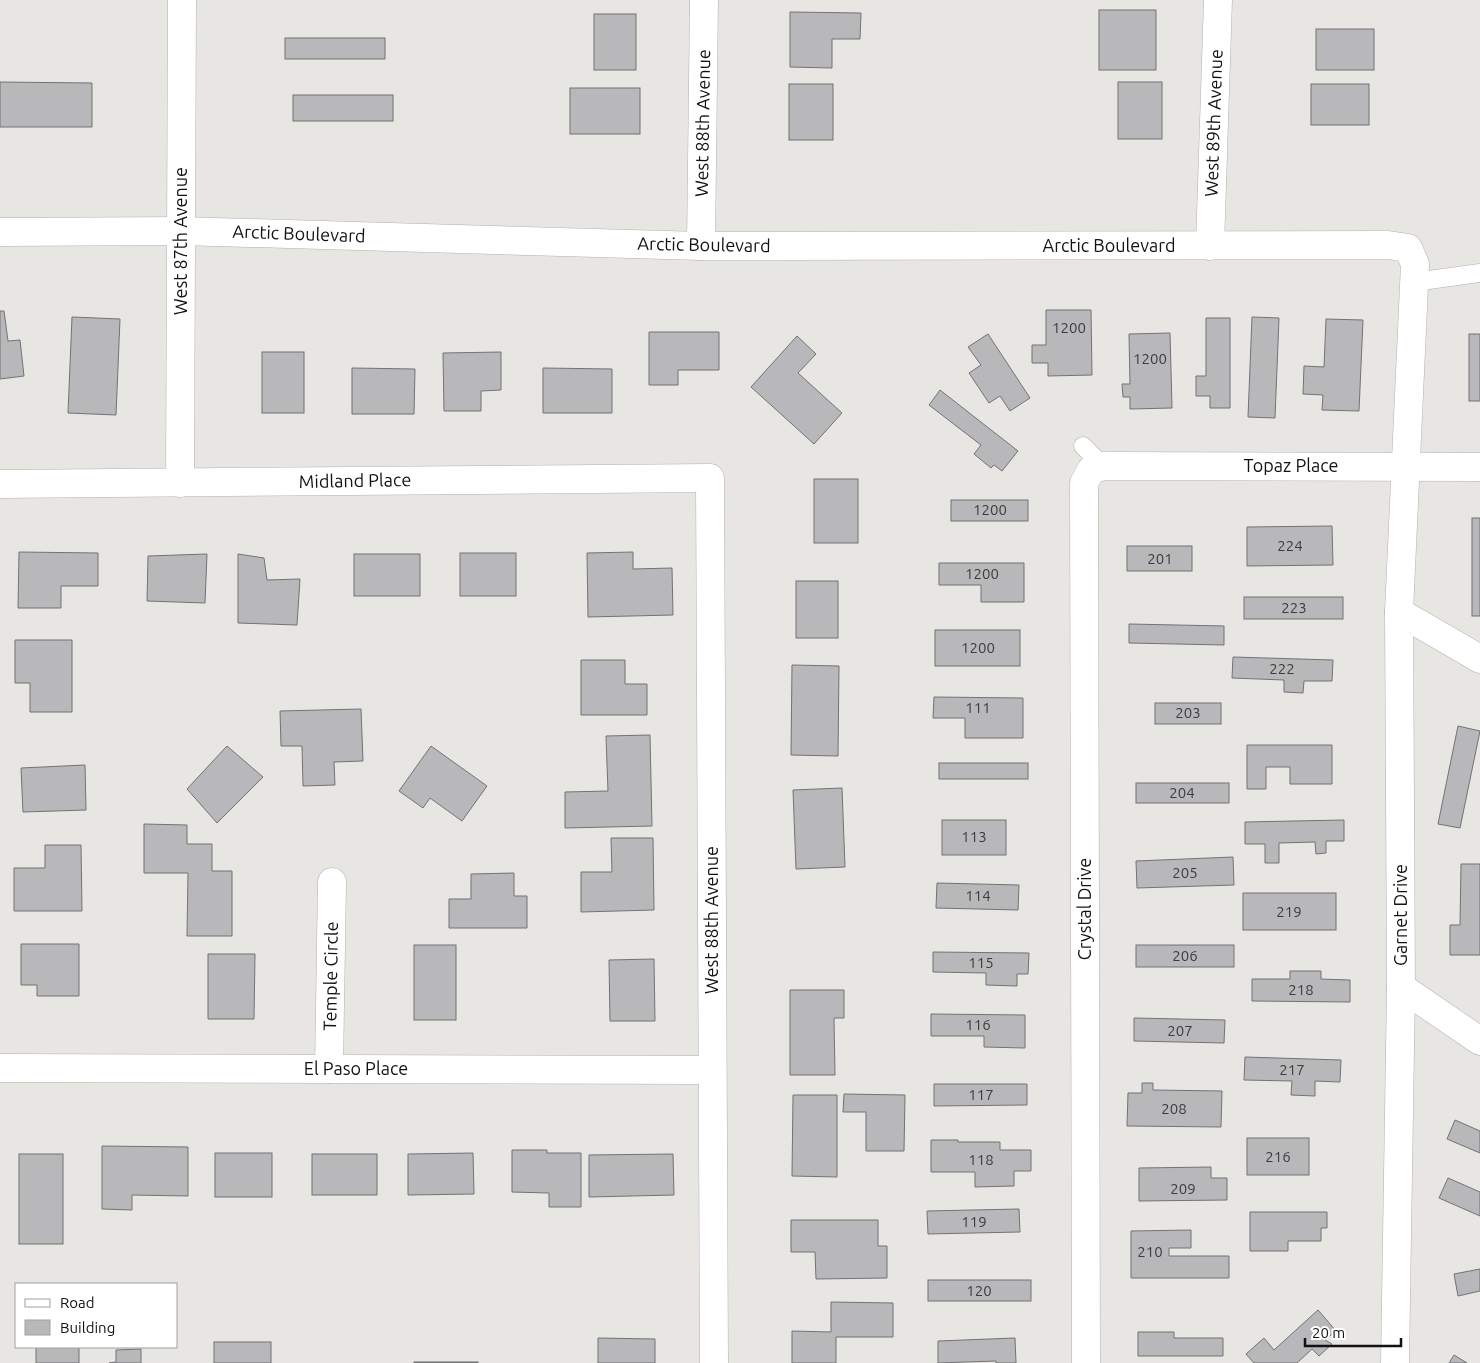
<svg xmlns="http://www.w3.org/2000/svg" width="1480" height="1363" font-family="Ubuntu,sans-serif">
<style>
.building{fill:#b8b8bb;stroke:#737275}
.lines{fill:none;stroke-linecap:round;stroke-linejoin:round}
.service-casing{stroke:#b2b1ae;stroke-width:19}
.minor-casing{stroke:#b2b1ae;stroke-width:29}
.service{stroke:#fff;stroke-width:18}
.minor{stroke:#fff;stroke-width:28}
.labels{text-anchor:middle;stroke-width:4.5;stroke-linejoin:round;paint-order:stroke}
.number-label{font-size:15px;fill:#3c3c3c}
.street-label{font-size:18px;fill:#121211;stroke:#fff}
</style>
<rect width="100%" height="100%" fill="#e7e6e3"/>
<g class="building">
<rect x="1099" y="10" width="57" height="60"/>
<polygon points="790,12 861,13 860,39 832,39 832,68 790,67"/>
<rect x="594" y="14" width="42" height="56"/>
<rect x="1316" y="29" width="58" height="41"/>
<rect x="285" y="38" width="100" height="21"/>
<polygon points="0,82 92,83 92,127 0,127"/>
<rect x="1118" y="82" width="44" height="57"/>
<rect x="789" y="84" width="44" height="56"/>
<rect x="1311" y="84" width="58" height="41"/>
<rect x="570" y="88" width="70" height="46"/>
<rect x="293" y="95" width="100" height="26"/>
<polygon points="1046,310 1091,310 1092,375 1048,376 1048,363 1032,363 1032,345 1046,345"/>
<polygon points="0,311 4,311 8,341 20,340 24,376 0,379"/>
<polygon points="72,317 120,319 116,415 68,413"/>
<polygon points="1252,317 1279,318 1275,418 1248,417"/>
<polygon points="1206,318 1230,318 1230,408 1210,408 1210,396 1196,396 1196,376 1206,376"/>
<polygon points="1326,319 1363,320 1359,411 1322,410 1323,395 1303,394 1304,366 1324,367"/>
<polygon points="649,332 719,332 719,370 678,370 678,385 649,385"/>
<polygon points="1170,333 1172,408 1130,409 1130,397 1123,397 1122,384 1130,384 1129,334"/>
<polygon points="988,334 1030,398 1010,411 1000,396 989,403 969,373 981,365 968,347"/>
<rect x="1469" y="334" width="11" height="67"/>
<polygon points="797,336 816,354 798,373 842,413 814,444 751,387"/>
<rect x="262" y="352" width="42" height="61"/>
<polygon points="501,352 501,390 481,391 481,411 444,411 443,353"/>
<polygon points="352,368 415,369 414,414 352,414"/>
<polygon points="543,368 612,369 612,413 543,413"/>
<polygon points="940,390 1018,451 1002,471 994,465 991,468 974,454 981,445 929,405"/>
<rect x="814" y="479" width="44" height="64"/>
<rect x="951" y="500" width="77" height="21"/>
<rect x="1472" y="518" width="8" height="98"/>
<polygon points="1332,526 1333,565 1247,566 1247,527"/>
<rect x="1127" y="546" width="65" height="25"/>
<polygon points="19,552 98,553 98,586 61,586 61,608 18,608"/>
<polygon points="633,552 633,569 672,568 673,615 588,617 587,553"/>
<rect x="460" y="553" width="56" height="43"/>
<polygon points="207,554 205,603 147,601 148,556"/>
<polygon points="238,554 264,558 267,580 300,579 297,625 238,623"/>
<rect x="354" y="554" width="66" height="42"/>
<polygon points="939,563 1024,563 1024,602 981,602 981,585 939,585"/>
<rect x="796" y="581" width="42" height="57"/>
<rect x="1244" y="597" width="99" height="22"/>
<polygon points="1129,624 1224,626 1224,645 1129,643"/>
<rect x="935" y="630" width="85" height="36"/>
<polygon points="15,640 72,640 72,712 30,712 30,683 15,683"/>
<polygon points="1233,657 1333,660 1332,681 1304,681 1303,693 1284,692 1284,680 1232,678"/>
<polygon points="581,660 625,660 625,684 647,684 647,715 581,715"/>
<polygon points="792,665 839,666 838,756 791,755"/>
<polygon points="934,697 1023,698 1023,738 965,738 965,718 933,718"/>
<rect x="1155" y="703" width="66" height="21"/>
<polygon points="361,709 363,761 334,762 335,785 303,786 302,746 281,746 280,711"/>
<polygon points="1458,726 1480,731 1460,828 1438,824"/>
<polygon points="650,735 652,826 565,828 565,792 608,791 606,736"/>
<polygon points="1247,745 1332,745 1332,784 1290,784 1290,767 1266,767 1266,789 1247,789"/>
<polygon points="227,746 263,777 217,823 187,789"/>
<polygon points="431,746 487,786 462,821 430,798 423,808 399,791"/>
<rect x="939" y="763" width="89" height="16"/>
<polygon points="85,765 86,810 23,812 21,768"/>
<rect x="1136" y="783" width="93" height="20"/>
<polygon points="842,788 845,867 796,869 793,790"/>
<rect x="942" y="820" width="64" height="35"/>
<polygon points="1344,820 1344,841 1326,841 1326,853 1316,854 1315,842 1279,843 1279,863 1265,863 1265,844 1245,844 1245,822"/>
<polygon points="144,824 187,825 187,844 212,844 212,871 232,871 232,936 187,936 188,873 144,873"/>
<polygon points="611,838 653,838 654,910 581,912 581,872 612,872"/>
<polygon points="45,845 81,845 82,911 14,911 14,868 45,868"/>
<polygon points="1233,857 1234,885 1137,888 1136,861"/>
<polygon points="1461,864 1480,864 1480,955 1450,955 1450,925 1460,925"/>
<polygon points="514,873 514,896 527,896 527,928 449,928 449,899 471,899 471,874"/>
<polygon points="937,883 1019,885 1018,910 936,908"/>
<rect x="1243" y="893" width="93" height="37"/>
<polygon points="21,944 79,944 79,996 37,996 37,985 21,985"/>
<rect x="414" y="945" width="42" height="75"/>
<rect x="1136" y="945" width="98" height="22"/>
<polygon points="933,952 1029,953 1028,974 1017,974 1017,986 986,985 986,973 933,972"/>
<polygon points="208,954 255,954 254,1019 208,1019"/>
<polygon points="654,959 655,1021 610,1021 609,960"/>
<polygon points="1290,971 1321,971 1321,979 1350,980 1350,1002 1252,1001 1252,979 1290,979"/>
<polygon points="790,990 844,990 844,1018 834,1018 835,1075 790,1075"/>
<polygon points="931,1014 1025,1015 1025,1048 984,1047 984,1036 931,1036"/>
<polygon points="1134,1018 1225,1020 1224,1043 1134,1041"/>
<polygon points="1245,1057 1341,1060 1340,1082 1315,1081 1315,1096 1291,1095 1292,1081 1244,1080"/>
<polygon points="1142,1083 1153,1083 1153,1090 1222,1091 1221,1127 1127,1126 1128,1093 1142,1093"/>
<polygon points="934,1084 1027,1084 1027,1105 934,1106"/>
<polygon points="844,1094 905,1095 904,1151 866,1151 866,1112 843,1112"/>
<polygon points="793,1095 837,1095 837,1177 792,1176"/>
<polygon points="1455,1120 1480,1131 1480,1153 1447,1139"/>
<rect x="1247" y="1138" width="62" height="37"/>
<polygon points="931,1140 958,1140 958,1142 1000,1142 1000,1150 1031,1150 1031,1171 1014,1171 1014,1186 975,1187 975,1172 931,1172"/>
<polygon points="102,1146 188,1147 188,1196 132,1195 132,1210 102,1209"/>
<polygon points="512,1150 547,1150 547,1153 581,1153 581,1207 549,1207 549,1193 512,1192"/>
<rect x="215" y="1153" width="57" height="44"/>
<polygon points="473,1153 474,1194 408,1195 408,1154"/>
<rect x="19" y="1154" width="44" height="90"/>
<rect x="312" y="1154" width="65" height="41"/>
<polygon points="673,1154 674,1195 589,1197 589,1155"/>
<polygon points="1211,1167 1211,1178 1227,1178 1227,1200 1139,1201 1139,1168"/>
<polygon points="1448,1178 1480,1192 1480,1216 1439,1198"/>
<polygon points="1019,1209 1020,1232 928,1234 927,1211"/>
<polygon points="1250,1212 1327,1212 1327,1228 1321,1228 1321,1241 1288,1241 1288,1251 1250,1251"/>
<polygon points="791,1220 878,1220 878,1246 887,1246 887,1278 816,1279 815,1252 791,1252"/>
<polygon points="1191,1230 1191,1248 1169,1248 1169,1256 1229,1256 1229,1278 1131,1278 1131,1231"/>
<polygon points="1480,1269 1480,1291 1458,1296 1454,1274"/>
<rect x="928" y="1280" width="103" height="21"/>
<polygon points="831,1302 893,1303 893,1337 836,1337 836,1363 792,1363 792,1331 831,1332"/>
<polygon points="1318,1310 1336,1331 1325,1340 1332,1344 1319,1356 1312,1349 1297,1363 1254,1363 1246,1354 1264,1338 1274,1350"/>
<polygon points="1138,1332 1174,1332 1174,1338 1223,1338 1223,1356 1138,1356"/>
<polygon points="598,1338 655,1339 655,1363 598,1363"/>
<polygon points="1015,1338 1016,1363 996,1363 996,1361 938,1363 938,1341"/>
<rect x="214" y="1342" width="57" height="21"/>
<rect x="36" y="1347" width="43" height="16"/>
<polygon points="141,1349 141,1363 109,1363 116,1362 116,1350"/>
<polygon points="1454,1355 1467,1363 1449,1363"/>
<rect x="414" y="1362" width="64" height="1"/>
</g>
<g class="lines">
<defs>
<g id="service">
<polyline points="1414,282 1480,273"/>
<polyline points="1083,446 1103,466"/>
</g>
<g id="minor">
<polyline points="0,232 181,231 701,246 1388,245 1408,248 1415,264 1399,612 1401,987 1395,1363"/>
<polyline points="701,246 704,0"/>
<polyline points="1210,246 1218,0"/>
<polyline points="180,483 182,0"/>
<polyline points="0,484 710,478 714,1363"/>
<polyline points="1399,612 1480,659"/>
<polyline points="1401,987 1480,1041"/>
<polyline points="0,1068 712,1070"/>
<polyline points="329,1069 332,882"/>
<polyline points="1086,1363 1084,483 1091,470 1103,466 1480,467"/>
</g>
</defs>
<use href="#service" class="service-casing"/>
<use href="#minor" class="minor-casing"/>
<use href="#service" class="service"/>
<use href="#minor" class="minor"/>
</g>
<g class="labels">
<g class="number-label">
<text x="1069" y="333">1200</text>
<text x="1150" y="364">1200</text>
<text x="990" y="515">1200</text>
<text x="1290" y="551">224</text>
<text x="1160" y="564">201</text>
<text x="982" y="579">1200</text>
<text x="1294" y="613">223</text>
<text x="978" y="653">1200</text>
<text x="1282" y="674">222</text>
<text x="978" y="713">111</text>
<text x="1188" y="718">203</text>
<text x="1182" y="798">204</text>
<text x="974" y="842">113</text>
<text x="1185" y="878">205</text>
<text x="978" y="901">114</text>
<text x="1289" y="917">219</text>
<text x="1185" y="961">206</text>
<text x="981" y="968">115</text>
<text x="1301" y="995">218</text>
<text x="978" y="1030">116</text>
<text x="1180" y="1036">207</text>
<text x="1292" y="1075">217</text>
<text x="981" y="1100">117</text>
<text x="1174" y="1114">208</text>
<text x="1278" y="1162">216</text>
<text x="981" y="1165">118</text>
<text x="1183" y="1194">209</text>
<text x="974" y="1227">119</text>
<text x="1150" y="1257">210</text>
<text x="979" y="1296">120</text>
</g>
<g class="street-label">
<text transform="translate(703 123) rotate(-89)" y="6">West 88th Avenue</text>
<text transform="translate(1214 123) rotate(-88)" y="6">West 89th Avenue</text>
<text transform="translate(299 234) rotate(2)" y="6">Arctic Boulevard</text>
<text transform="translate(181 241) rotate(-90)" y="6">West 87th Avenue</text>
<text transform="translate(704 245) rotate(1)" y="6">Arctic Boulevard</text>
<text x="1109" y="252">Arctic Boulevard</text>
<text x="1291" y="472">Topaz Place</text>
<text transform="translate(355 481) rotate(-1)" y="6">Midland Place</text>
<text transform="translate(1085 909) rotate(-90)" y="6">Crystal Drive</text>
<text transform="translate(1401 915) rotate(-90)" y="6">Garnet Drive</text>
<text transform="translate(712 920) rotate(-90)" y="6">West 88th Avenue</text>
<text transform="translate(331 976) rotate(-89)" y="6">Temple Circle</text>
<text x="356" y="1075">El Paso Place</text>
</g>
</g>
<rect x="15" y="1283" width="162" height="65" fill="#ffffff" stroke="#a0a0a0"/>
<rect x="25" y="1299" width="25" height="8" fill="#ffffff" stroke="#a0a0a0"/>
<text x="60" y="1308" font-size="15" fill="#121211">Road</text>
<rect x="25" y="1320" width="25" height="15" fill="#b8b8bb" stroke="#a0a0a0"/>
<text x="60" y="1333" font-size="15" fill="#121211">Building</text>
<path d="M1305 1338v8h96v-8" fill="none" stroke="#121211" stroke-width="2.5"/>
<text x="1312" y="1338" font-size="15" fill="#121211" stroke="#ffffff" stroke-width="4" paint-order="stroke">20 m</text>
</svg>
